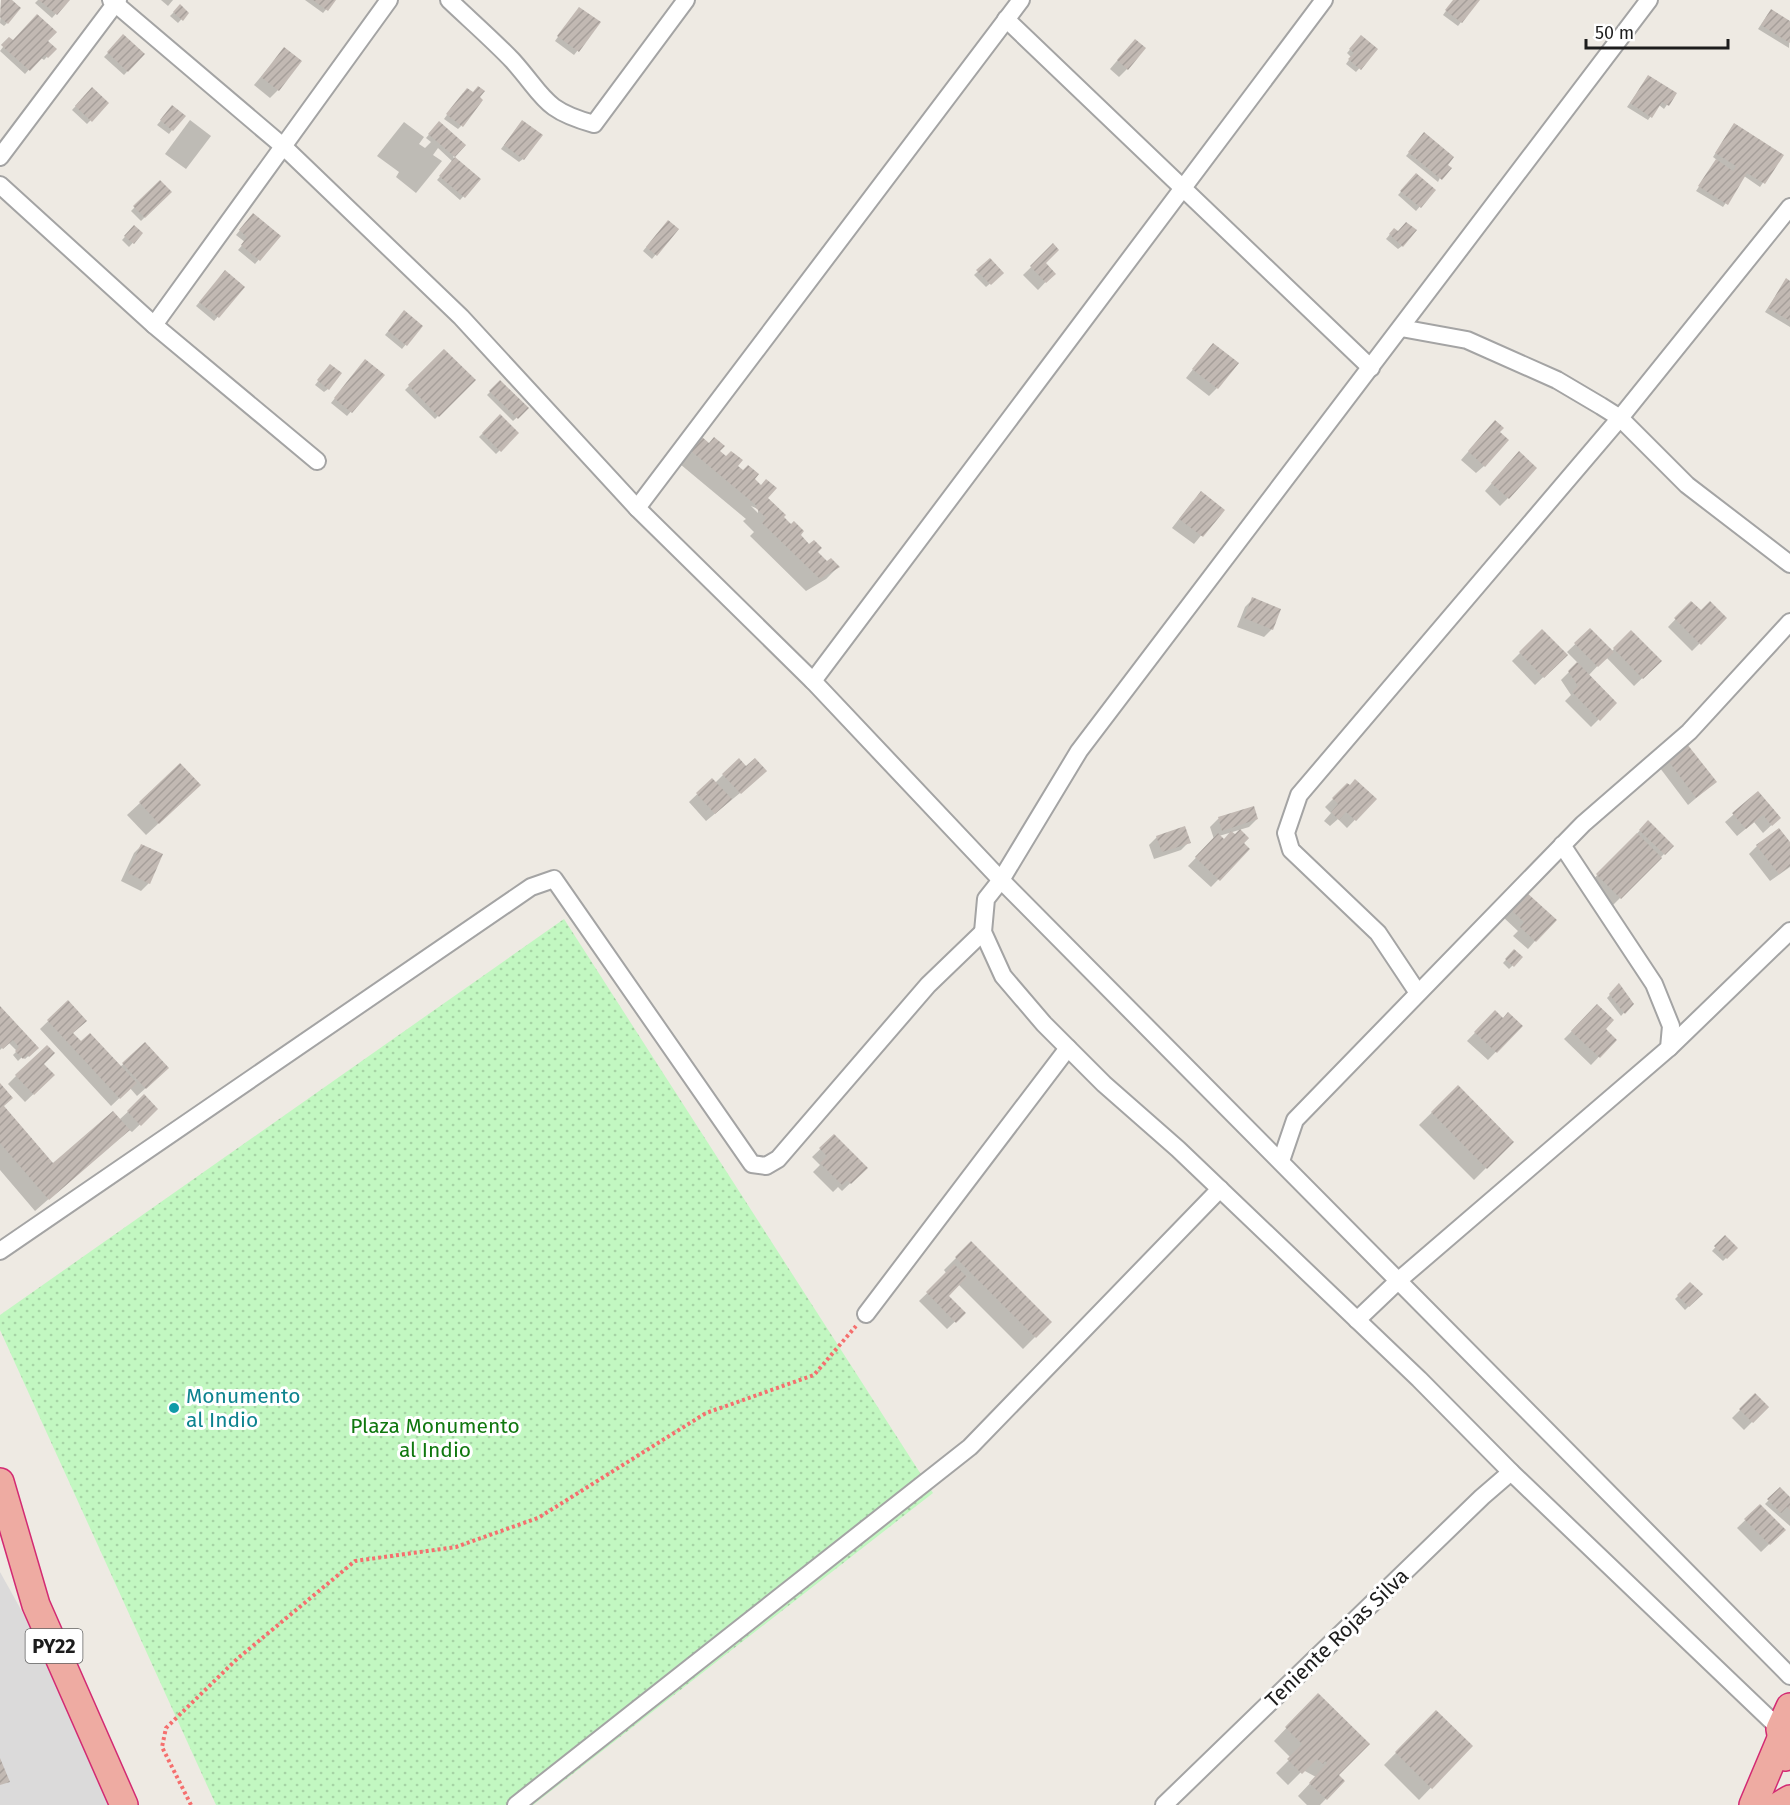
<svg xmlns="http://www.w3.org/2000/svg" width="1790" height="1805" font-family="'Fira Sans',sans-serif">
<style>
.residential{fill:#dbdada}
.park{fill:url(#park-dots)}
.shadow{fill:#0003;fill-rule:evenodd}
.building{fill:url(#building-hatch)}
.lines{fill:none;stroke-linecap:round;stroke-linejoin:round}
.minor-casing{stroke:#a4a4a4;stroke-width:20}
.trunk-casing{stroke:#d32a73;stroke-width:30}
.path{stroke:#f56f6e;stroke-width:4;stroke-dasharray:3 3;stroke-linecap:butt}
.minor{stroke:#fff;stroke-width:16}
.trunk{stroke:#eeaba2;stroke-width:27}
.culture-dot{fill:#0f9aa8;stroke:#fff;stroke-width:2}
.labels{text-anchor:middle;stroke-width:6;stroke-linejoin:round;paint-order:stroke}
.shield{fill:#fff;stroke:#616161;stroke-width:1.5}
.shield-label{font-size:20px;font-weight:bold;fill:#1d1d1d}
.culture-label{font-size:21px;fill:#0d838f;stroke:#fff;text-anchor:start}
.park-label{font-size:21px;fill:#10780f;stroke:#fff}
.street-label{font-size:21px;fill:#1d1d1d;stroke:#fff}
</style>
<defs>
<pattern id="park-dots" width="8" height="8" patternUnits="userSpaceOnUse" patternTransform="scale(1.5)"><rect width="8" height="8" fill="#c2f7c1"/><path d="M2 2h.1M6 6h.1" fill="none" stroke="#a6d3a5" stroke-width="1.8" stroke-linecap="round"/></pattern>
<pattern id="building-hatch" width="6" height="6" patternUnits="userSpaceOnUse" patternTransform="scale(1.5)"><rect width="6" height="6" fill="#c2b9b3"/><path d="M-1 1l2-2M0 6l6-6M5 7l2-2" fill="none" stroke="#a69f9a"/></pattern>
</defs>
<rect width="100%" height="100%" fill="#eeeae3"/>
<polygon class="residential" points="0,1572 130,1805 0,1805"/>
<polygon class="park" points="564,919 933,1493 533,1805 216,1805 0,1330 0,1315"/>
<g class="shadow">
<polygon points="2,0 9,0 7,23 4,26 0,23"/>
<polygon points="38,0 68,0 52,18 35,3"/>
<polygon points="161,0 173,0 168,6"/>
<polygon points="305,0 334,0 323,13"/>
<polygon points="1454,0 1478,0 1458,26 1443,15"/>
<polygon points="180,6 187,13 178,23 170,16"/>
<polygon points="576,12 599,23 574,55 555,41"/>
<polygon points="1768,14 1790,23 1789,48 1758,29"/>
<polygon points="123,37 143,54 124,75 104,57"/>
<polygon points="1361,37 1376,49 1356,72 1346,64 1351,57 1347,53"/>
<polygon points="9,39 13,42 46,41 54,49 44,60 40,57 25,74 0,51"/>
<polygon points="284,49 278,90 270,98 254,85"/>
<polygon points="1127,49 1127,69 1119,77 1110,69"/>
<polygon points="1648,77 1675,93 1664,109 1659,105 1648,120 1627,107"/>
<polygon points="92,89 107,103 87,124 72,110"/>
<polygon points="463,93 461,126 458,129 444,119"/>
<polygon points="169,111 172,130 169,134 157,125"/>
<polygon points="190,120 211,136 186,169 165,154"/>
<polygon points="404,122 424,137 419,144 425,148 431,142 426,138 439,123 464,145 453,157 479,179 460,200 437,180 453,162 438,148 433,155 442,161 416,193 396,177 399,172 377,156"/>
<polygon points="1734,124 1782,155 1760,187 1744,176 1723,207 1696,191 1717,160 1713,157"/>
<polygon points="519,125 523,159 519,162 501,149"/>
<polygon points="1421,138 1446,165 1438,182 1406,156"/>
<polygon points="1416,175 1434,190 1416,211 1398,195"/>
<polygon points="160,182 170,192 141,221 131,211"/>
<polygon points="250,218 279,236 255,264 238,250 245,242 236,235"/>
<polygon points="665,225 677,229 652,259 643,251"/>
<polygon points="134,227 141,234 129,247 122,240"/>
<polygon points="1391,233 1402,246 1398,249 1386,239"/>
<polygon points="1053,246 1044,263 1054,273 1038,290 1023,275"/>
<polygon points="990,260 1002,273 986,287 974,275"/>
<polygon points="222,276 243,287 214,321 196,306"/>
<polygon points="1786,280 1790,283 1790,327 1765,312"/>
<polygon points="401,316 421,326 402,349 385,335"/>
<polygon points="444,351 473,380 435,419 405,390"/>
<polygon points="1206,353 1217,388 1209,396 1186,378"/>
<polygon points="362,365 383,375 347,416 331,403"/>
<polygon points="327,370 328,389 324,392 315,385"/>
<polygon points="500,382 527,408 513,421 487,395"/>
<polygon points="500,416 517,433 496,454 479,437"/>
<polygon points="1487,430 1484,466 1476,473 1461,460"/>
<path d="M702,439L753,479L782,517L827,564L838,567L826,579L806,591L750,536L754,532L743,521L746,519L680,464ZM751,506L758,509V513Z"/>
<polygon points="1511,461 1508,498 1500,506 1485,491"/>
<polygon points="1193,501 1222,510 1194,544 1172,528"/>
<polygon points="1253,599 1272,629 1264,637 1237,627 1245,607"/>
<polygon points="1691,603 1701,612 1725,618 1692,651 1668,627"/>
<polygon points="1590,630 1611,652 1631,632 1660,661 1634,686 1606,657 1588,676 1615,703 1591,727 1565,701 1571,695 1561,680 1578,663 1567,652"/>
<polygon points="1542,631 1566,655 1535,685 1512,661"/>
<polygon points="1668,760 1715,782 1688,805 1660,768"/>
<polygon points="180,766 186,798 146,835 127,815"/>
<polygon points="723,775 757,779 706,821 689,802 712,780 715,783"/>
<polygon points="1347,785 1375,799 1347,828 1338,819 1330,826 1324,821 1331,813 1325,807"/>
<polygon points="1758,793 1779,818 1763,833 1754,822 1737,836 1725,822"/>
<polygon points="1253,808 1257,819 1249,827 1219,836 1223,840 1242,843 1248,849 1211,887 1188,866 1214,839 1210,827 1218,819"/>
<polygon points="1648,822 1672,846 1608,910 1585,888"/>
<polygon points="1157,837 1189,842 1181,850 1154,859 1149,845"/>
<polygon points="142,845 149,883 141,891 121,881 134,853"/>
<polygon points="1790,845 1790,867 1770,881 1749,854 1757,846"/>
<polygon points="1526,894 1535,941 1528,949 1513,936 1518,931 1503,917"/>
<polygon points="1514,951 1521,957 1509,969 1503,963"/>
<polygon points="1619,985 1632,1004 1621,1016 1607,998"/>
<polygon points="68,1002 71,1034 81,1043 120,1067 145,1044 159,1076 137,1096 130,1088 111,1106 40,1029"/>
<polygon points="1597,1006 1604,1029 1615,1040 1591,1065 1564,1039"/>
<polygon points="0,1009 37,1048 25,1059 22,1057 18,1061 13,1055 17,1051 8,1042 0,1050"/>
<polygon points="1495,1012 1503,1020 1521,1026 1488,1060 1467,1041"/>
<polygon points="42,1064 45,1083 25,1102 8,1084 16,1076"/>
<polygon points="0,1085 2,1106 53,1165 119,1120 144,1097 156,1109 132,1132 128,1129 35,1211 0,1170"/>
<polygon points="1458,1087 1512,1142 1474,1180 1419,1125"/>
<polygon points="834,1136 866,1168 842,1191 838,1187 833,1192 813,1172 820,1165 812,1157"/>
<polygon points="1725,1237 1736,1248 1723,1261 1712,1251"/>
<polygon points="971,1243 1050,1322 1023,1349 958,1284 947,1296 964,1313 947,1329 919,1301 947,1274 944,1270"/>
<polygon points="1690,1284 1701,1294 1685,1310 1675,1299"/>
<polygon points="1755,1395 1767,1407 1744,1430 1732,1418"/>
<polygon points="1780,1489 1790,1499 1790,1526 1765,1504"/>
<polygon points="1760,1506 1784,1530 1761,1552 1737,1528"/>
<polygon points="1318,1695 1337,1775 1343,1781 1320,1805 1307,1805 1298,1796 1316,1777 1303,1770 1288,1785 1276,1773 1291,1758 1274,1741"/>
<polygon points="1436,1712 1471,1746 1419,1800 1384,1765"/>
</g>
<g class="building">
<polygon points="1,0 12,0 21,8 8,24 0,17"/>
<polygon points="39,0 70,0 57,15"/>
<polygon points="313,0 336,0 328,11"/>
<polygon points="1453,0 1480,0 1462,23 1445,10"/>
<polygon points="180,4 189,13 183,21 173,12"/>
<polygon points="579,7 601,22 579,52 557,36"/>
<polygon points="1771,9 1790,21 1790,43 1761,25"/>
<polygon points="37,14 57,32 48,41 57,49 48,58 45,55 30,71 1,45 9,37 13,40"/>
<polygon points="123,34 145,54 128,72 107,52"/>
<polygon points="1361,35 1378,49 1361,70 1348,59 1354,53 1349,49"/>
<polygon points="1135,39 1146,48 1128,70 1117,60"/>
<polygon points="284,47 302,61 279,91 261,77"/>
<polygon points="1648,75 1677,93 1669,106 1662,102 1652,118 1630,103"/>
<polygon points="478,86 485,91 480,97 483,100 463,127 446,114 467,88 473,92"/>
<polygon points="92,87 109,103 92,122 75,106"/>
<polygon points="172,105 186,116 173,131 160,120"/>
<polygon points="522,120 543,135 524,160 504,145"/>
<polygon points="439,121 466,145 455,157 481,179 465,198 439,176 455,157 428,134"/>
<polygon points="1734,123 1784,155 1765,184 1747,173 1728,205 1698,186 1716,159 1733,171 1736,166 1715,153"/>
<polygon points="1424,132 1454,157 1448,165 1452,168 1442,180 1408,152"/>
<polygon points="1416,173 1436,190 1421,208 1400,191"/>
<polygon points="160,180 172,192 145,218 133,206"/>
<polygon points="253,213 281,236 260,261 241,245 247,237 239,230"/>
<polygon points="668,220 679,229 657,256 646,247"/>
<polygon points="1406,222 1417,230 1403,247 1389,234 1394,228 1398,231"/>
<polygon points="134,225 143,233 134,244 124,236"/>
<polygon points="1053,243 1059,250 1046,263 1056,274 1046,283 1030,266"/>
<polygon points="990,258 1004,273 991,285 976,270"/>
<polygon points="225,270 245,287 219,318 199,302"/>
<polygon points="1786,278 1790,281 1790,321 1768,308"/>
<polygon points="404,310 423,326 407,346 388,331"/>
<polygon points="1213,343 1239,363 1218,389 1192,369"/>
<polygon points="444,349 476,380 439,417 408,385"/>
<polygon points="365,359 385,375 352,413 334,398"/>
<polygon points="330,364 342,373 329,390 317,380"/>
<polygon points="500,380 529,408 518,419 489,391"/>
<polygon points="500,414 519,433 501,452 482,433"/>
<polygon points="1495,420 1504,428 1500,432 1509,440 1485,467 1468,451"/>
<polygon points="702,437 709,443 714,437 725,446 720,451 726,456 731,451 743,460 738,466 743,470 748,465 759,474 755,479 761,485 766,479 777,488 768,498 786,515 784,517 791,524 794,521 804,531 801,535 809,544 814,540 822,548 818,552 827,561 831,558 840,567 820,579 762,523 766,518 755,507 757,506 691,451"/>
<polygon points="1519,451 1537,468 1509,499 1491,483"/>
<polygon points="1201,491 1225,510 1203,537 1179,519"/>
<polygon points="1252,597 1281,609 1273,630 1244,618"/>
<polygon points="1691,601 1701,610 1710,601 1727,618 1701,645 1674,618"/>
<polygon points="1590,628 1614,652 1598,667 1574,643"/>
<polygon points="1542,629 1568,655 1544,678 1519,652"/>
<polygon points="1631,630 1662,661 1643,679 1613,648"/>
<polygon points="1577,662 1617,703 1600,721 1572,692 1578,686 1568,671"/>
<polygon points="1687,744 1717,782 1696,798 1667,759"/>
<polygon points="739,758 746,766 755,758 767,771 741,794 722,774"/>
<polygon points="180,763 201,785 159,824 139,802"/>
<polygon points="712,778 732,799 715,814 696,793"/>
<polygon points="1355,779 1377,799 1356,821 1346,812 1339,820 1331,812 1338,804 1332,798 1347,783 1350,785"/>
<polygon points="1758,791 1781,818 1772,826 1763,815 1746,829 1732,813"/>
<polygon points="1254,806 1258,819 1222,831 1218,817"/>
<polygon points="1648,820 1674,846 1665,855 1639,830"/>
<polygon points="1185,826 1191,843 1162,852 1156,836"/>
<polygon points="1779,828 1790,842 1790,866 1779,874 1756,845"/>
<polygon points="1240,829 1249,838 1244,843 1250,849 1220,881 1195,857 1218,833 1224,839 1231,831 1235,834"/>
<polygon points="1637,833 1662,858 1621,899 1596,874"/>
<polygon points="141,844 163,854 150,884 128,873"/>
<polygon points="1526,892 1557,920 1536,942 1520,927 1524,922 1510,909"/>
<polygon points="1514,949 1523,957 1514,967 1505,959"/>
<polygon points="1619,983 1634,1004 1625,1014 1609,994"/>
<polygon points="68,1000 87,1021 73,1033 81,1041 90,1033 137,1083 120,1099 47,1020"/>
<polygon points="1597,1004 1614,1020 1606,1029 1617,1040 1600,1058 1571,1031"/>
<polygon points="0,1006 39,1048 29,1057 27,1055 23,1059 15,1051 19,1047 13,1040 3,1049 0,1046"/>
<polygon points="1495,1010 1503,1018 1508,1012 1523,1026 1497,1053 1474,1032"/>
<polygon points="145,1042 169,1068 146,1089 122,1063"/>
<polygon points="47,1045 55,1053 44,1064 55,1075 34,1095 15,1075"/>
<polygon points="0,1083 13,1098 4,1106 53,1163 113,1111 130,1130 49,1200 0,1143"/>
<polygon points="1458,1085 1514,1142 1487,1169 1431,1112"/>
<polygon points="144,1094 158,1109 141,1126 127,1111"/>
<polygon points="834,1134 868,1168 851,1184 847,1180 842,1185 820,1163 827,1156 819,1148"/>
<polygon points="1725,1235 1738,1248 1727,1259 1714,1246"/>
<polygon points="971,1241 1052,1322 1036,1338 955,1257"/>
<polygon points="954,1264 967,1277 949,1296 966,1313 956,1323 926,1292"/>
<polygon points="1690,1282 1703,1294 1689,1307 1677,1295"/>
<polygon points="1755,1393 1769,1407 1753,1423 1739,1409"/>
<polygon points="1780,1487 1790,1497 1790,1510 1787,1507 1781,1513 1767,1499"/>
<polygon points="1760,1504 1786,1530 1770,1545 1744,1519"/>
<polygon points="1318,1693 1370,1744 1339,1775 1345,1781 1327,1800 1309,1783 1327,1763 1325,1761 1323,1764 1317,1759 1302,1774 1287,1759 1302,1744 1285,1727"/>
<polygon points="1436,1710 1473,1746 1432,1789 1395,1752"/>
<polygon points="0,1758 10,1782 0,1785"/>
</g>
<g class="lines">
<defs>
<g id="minor">
<polyline points="111,0 284,147 461,317 637,508 813,681 1001,880 1790,1676"/>
<path d="M449,0C470,20 493,40 513,61C545,97 543,110 594,124L686,0"/>
<polyline points="1649,0 1079,751 1001,880 986,899 983,932 1003,976 1044,1024 1104,1084 1178,1149 1419,1379 1511,1472 1780,1729"/>
<polyline points="1006,19 1371,368"/>
<polyline points="0,157 118,0"/>
<polyline points="0,185 154,325 317,461"/>
<polyline points="154,325 389,0"/>
<polyline points="1401,328 1467,340 1557,380 1601,406 1620,418 1687,485 1790,564"/>
<polyline points="637,508 1021,0"/>
<polyline points="813,681 1324,0"/>
<polyline points="1418,993 1378,933 1291,850 1286,833 1299,795 1620,418 1790,207"/>
<polyline points="1669,1048 1790,931"/>
<polyline points="1281,1161 1295,1120 1583,824 1689,732 1790,622"/>
<polyline points="0,1251 531,887 554,879 752,1164 766,1166 778,1159 928,985 983,932"/>
<polyline points="866,1314 1068,1048"/>
<polyline points="1357,1320 1399,1280 1669,1048 1671,1026 1654,984 1562,845"/>
<polyline points="516,1805 970,1447 1220,1189"/>
<polyline points="1164,1805 1482,1497 1511,1472"/>
</g>
<g id="trunk">
<polyline points="0,1482 36,1605 124,1805"/>
<polyline points="1785,1757 1780,1729 1790,1707"/>
<polyline points="1753,1805 1780,1741"/>
<polyline points="1780,1805 1790,1799"/>
</g>
</defs>
<use href="#minor" class="minor-casing"/>
<use href="#trunk" class="trunk-casing"/>
<polyline class="path" points="191,1805 162,1747 166,1728 237,1659 355,1561 456,1547 538,1518 706,1413 814,1375 856,1326"/>
<use href="#minor" class="minor"/>
<use href="#trunk" class="trunk"/>
</g>
<circle class="culture-dot" cx="174" cy="1408" r="6"/>
<g class="labels">
<rect class="shield" x="25.5" y="1629" width="57" height="34" rx="4.5"/>
<g class="shield-label">
<text x="54" y="1653">PY22</text>
</g>
<g class="culture-label">
<text x="186" y="1403">Monumento<tspan x="186" dy="24">al Indio</tspan></text>
</g>
<g class="park-label">
<text x="435" y="1433">Plaza Monumento<tspan x="435" dy="24">al Indio</tspan></text>
</g>
<g class="street-label">
<text transform="translate(1337 1638) rotate(-44)" y="7">Teniente Rojas Silva</text>
</g>
</g>
<path d="M1586 39v9h142v-9" fill="none" stroke="#1d1d1d" stroke-width="3"/>
<text x="1595" y="39" font-size="18" fill="#1d1d1d" stroke="#ffffff" stroke-width="4.5" paint-order="stroke">50 m</text>
</svg>
